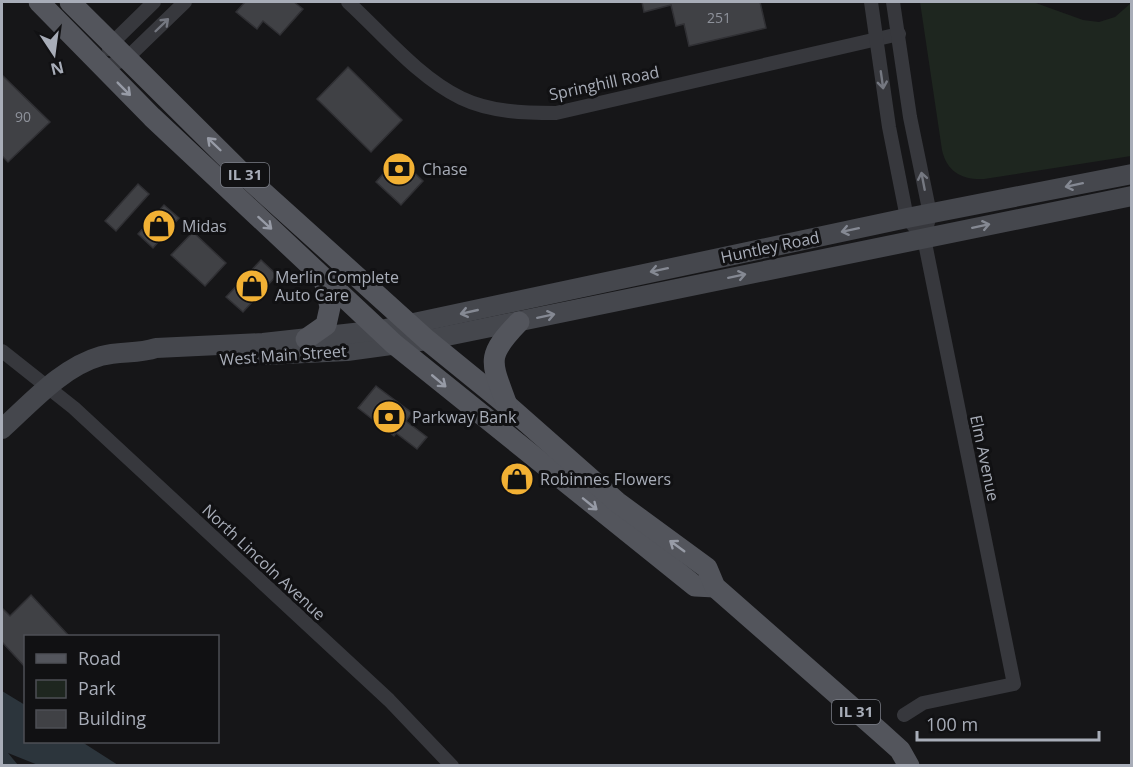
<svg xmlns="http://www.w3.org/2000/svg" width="1133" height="767" font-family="'Open Sans',sans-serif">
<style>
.green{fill:#1e261f}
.water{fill:#2c353c}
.building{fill:#404145;stroke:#303034;stroke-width:1.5}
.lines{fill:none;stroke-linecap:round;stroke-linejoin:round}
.street{stroke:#37383d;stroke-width:14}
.secondary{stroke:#45474d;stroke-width:20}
.primary{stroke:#53555c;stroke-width:21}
.oneway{stroke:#757881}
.oneway2{stroke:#979ba6}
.oneway3{stroke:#858993}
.labels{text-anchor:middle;stroke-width:6;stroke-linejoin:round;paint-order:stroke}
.number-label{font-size:14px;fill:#8e929b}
.shield{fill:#111113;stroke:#7b7e86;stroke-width:1.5}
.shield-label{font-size:15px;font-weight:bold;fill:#a8adb8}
.street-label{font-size:16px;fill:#a8adb8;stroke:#111113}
.poi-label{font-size:16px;fill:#a8adb8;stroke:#111113;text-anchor:start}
</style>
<rect width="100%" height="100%" fill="#161618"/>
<path class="green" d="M920,2H1033L1083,20L1099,22L1115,17L1131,3V156L984,179C962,180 947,172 942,150Z"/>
<polygon class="water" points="2,691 25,705 26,742 82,742 118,765 38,765 8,753 18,765 2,765"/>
<g class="building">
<polygon points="245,2 294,2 303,9 280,35 263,21 257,29 236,12"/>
<polygon points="642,2 760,2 766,28 689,46 684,24 676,26 671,5 644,12"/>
<polygon points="348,67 402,120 371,152 317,99"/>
<polygon points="2,75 50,122 8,162 2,156"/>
<polygon points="398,157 423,181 401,205 376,182"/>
<polygon points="138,184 149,194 116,231 105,221"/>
<polygon points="164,205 179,218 153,248 138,234"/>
<polygon points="193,232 226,263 205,286 171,255"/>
<polygon points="261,260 277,275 243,312 226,297"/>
<polygon points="376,386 412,413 406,421 427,437 417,449 396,433 394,436 358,408"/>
<polygon points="31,595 69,636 26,636 26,668 2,642 2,608 10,616"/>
</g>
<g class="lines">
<g class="street">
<path d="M348,2C383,34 418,77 461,98C490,112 524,113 556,113L899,34"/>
<polyline points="871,2 889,127 907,218 924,238"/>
<polyline points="893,2 910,117 930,214 924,238 1014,684 923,703 904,715"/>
<polyline points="109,49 111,44 154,2"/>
<polyline points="103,68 126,59 185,2"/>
<polyline points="2,351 74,408 389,700 452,766"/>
</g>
<g class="secondary">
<polyline points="265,355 347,351 427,340 1132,196"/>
<path d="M2,429C31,403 62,367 101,356C120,351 138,354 156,348L263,343L381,330L907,218L1132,174"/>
</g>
<g class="primary">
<polyline points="39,2 152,117 394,344 695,586 715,587"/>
<polyline points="70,2 242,173 427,340 507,405 617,502 707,568 715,587 880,732 900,750 909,766"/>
<polyline points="306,339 326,325 330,307 324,280"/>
<path d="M507,405C491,361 485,357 519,322"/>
</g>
</g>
<defs><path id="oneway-shaft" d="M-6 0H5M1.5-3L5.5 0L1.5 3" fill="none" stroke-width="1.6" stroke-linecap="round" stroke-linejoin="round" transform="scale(1.5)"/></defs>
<g class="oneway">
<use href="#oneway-shaft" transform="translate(162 25) rotate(-44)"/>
<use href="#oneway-shaft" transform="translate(882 80) rotate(82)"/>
<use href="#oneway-shaft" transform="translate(923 181) rotate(-101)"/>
</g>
<g class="oneway2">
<use href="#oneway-shaft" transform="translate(124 89) rotate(45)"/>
<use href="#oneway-shaft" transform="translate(214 144) rotate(-136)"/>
<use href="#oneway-shaft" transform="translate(265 223) rotate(42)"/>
<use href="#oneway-shaft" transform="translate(439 381) rotate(40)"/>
<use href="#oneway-shaft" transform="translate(590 504) rotate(39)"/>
<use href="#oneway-shaft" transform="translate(677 546) rotate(-144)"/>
</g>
<g class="oneway3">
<use href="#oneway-shaft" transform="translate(1074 185) rotate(168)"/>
<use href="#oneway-shaft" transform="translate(981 226) rotate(-12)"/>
<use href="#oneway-shaft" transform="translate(850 230) rotate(168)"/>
<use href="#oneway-shaft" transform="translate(659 270) rotate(168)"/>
<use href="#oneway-shaft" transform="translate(737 276) rotate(-12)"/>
<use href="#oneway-shaft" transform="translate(469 312) rotate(167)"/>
<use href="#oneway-shaft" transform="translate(546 316) rotate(-12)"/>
</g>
<defs>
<symbol id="bank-disc" viewBox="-11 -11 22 22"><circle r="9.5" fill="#f2b134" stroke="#111113"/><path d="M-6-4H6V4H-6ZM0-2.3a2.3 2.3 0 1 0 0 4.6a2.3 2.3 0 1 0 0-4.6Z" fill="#111"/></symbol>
<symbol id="shop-disc" viewBox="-11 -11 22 22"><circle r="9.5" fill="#f2b134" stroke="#111113"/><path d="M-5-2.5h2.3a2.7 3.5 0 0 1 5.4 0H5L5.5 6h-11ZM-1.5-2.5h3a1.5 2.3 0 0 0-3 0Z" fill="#111"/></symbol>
</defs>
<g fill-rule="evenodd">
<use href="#bank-disc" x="380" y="150" width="38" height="38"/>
<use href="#shop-disc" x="140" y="207" width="38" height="38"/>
<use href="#shop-disc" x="233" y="267" width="38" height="38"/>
<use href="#bank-disc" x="370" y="398" width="38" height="38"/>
<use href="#shop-disc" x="498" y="460" width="38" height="38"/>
</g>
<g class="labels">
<g class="number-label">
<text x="719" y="23">251</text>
<text x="23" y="122">90</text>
</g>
<g class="shield">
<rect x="221" y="163" width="48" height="24" rx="4.5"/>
<rect x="832" y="700" width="48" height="24" rx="4.5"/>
</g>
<g class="shield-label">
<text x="245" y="180">IL 31</text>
<text x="856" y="717">IL 31</text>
</g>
<g class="street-label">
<text transform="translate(604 83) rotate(-12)" y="6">Springhill Road</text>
<text transform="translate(770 247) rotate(-12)" y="6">Huntley Road</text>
<text transform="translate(283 355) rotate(-4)" y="6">West Main Street</text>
<text transform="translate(985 458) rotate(78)" y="6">Elm Avenue</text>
<text transform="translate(264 562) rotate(43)" y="6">North Lincoln Avenue</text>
</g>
<g class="poi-label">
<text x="422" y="175">Chase</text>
<text x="182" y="232">Midas</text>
<text x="275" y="283">Merlin Complete<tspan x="275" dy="18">Auto Care</tspan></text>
<text x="412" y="423">Parkway Bank</text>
<text x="540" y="485">Robinnes Flowers</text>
</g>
</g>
<rect width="1133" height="767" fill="none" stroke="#a8adb8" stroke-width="6"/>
<rect x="24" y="635" width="195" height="108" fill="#111113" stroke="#4d4f55" stroke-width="1.5"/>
<rect x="36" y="654" width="30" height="9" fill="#53555c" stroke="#4d4f55" stroke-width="1.5"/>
<text x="78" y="665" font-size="18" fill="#a8adb8">Road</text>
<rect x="36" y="680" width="30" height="18" fill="#1e261f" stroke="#4d4f55" stroke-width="1.5"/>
<text x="78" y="695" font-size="18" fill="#a8adb8">Park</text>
<rect x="36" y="710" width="30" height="18" fill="#404145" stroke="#4d4f55" stroke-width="1.5"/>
<text x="78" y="725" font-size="18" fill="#a8adb8">Building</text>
<g transform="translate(54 54) rotate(167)" stroke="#111113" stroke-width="4.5" paint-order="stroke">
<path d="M0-4.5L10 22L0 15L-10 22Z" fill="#a8adb8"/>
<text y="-9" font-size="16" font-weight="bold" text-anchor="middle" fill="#a8adb8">N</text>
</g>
<path d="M917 731v9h182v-9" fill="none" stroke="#a8adb8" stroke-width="3"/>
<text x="926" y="731" font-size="18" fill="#a8adb8" stroke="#111113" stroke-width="4.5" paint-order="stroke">100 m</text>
</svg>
